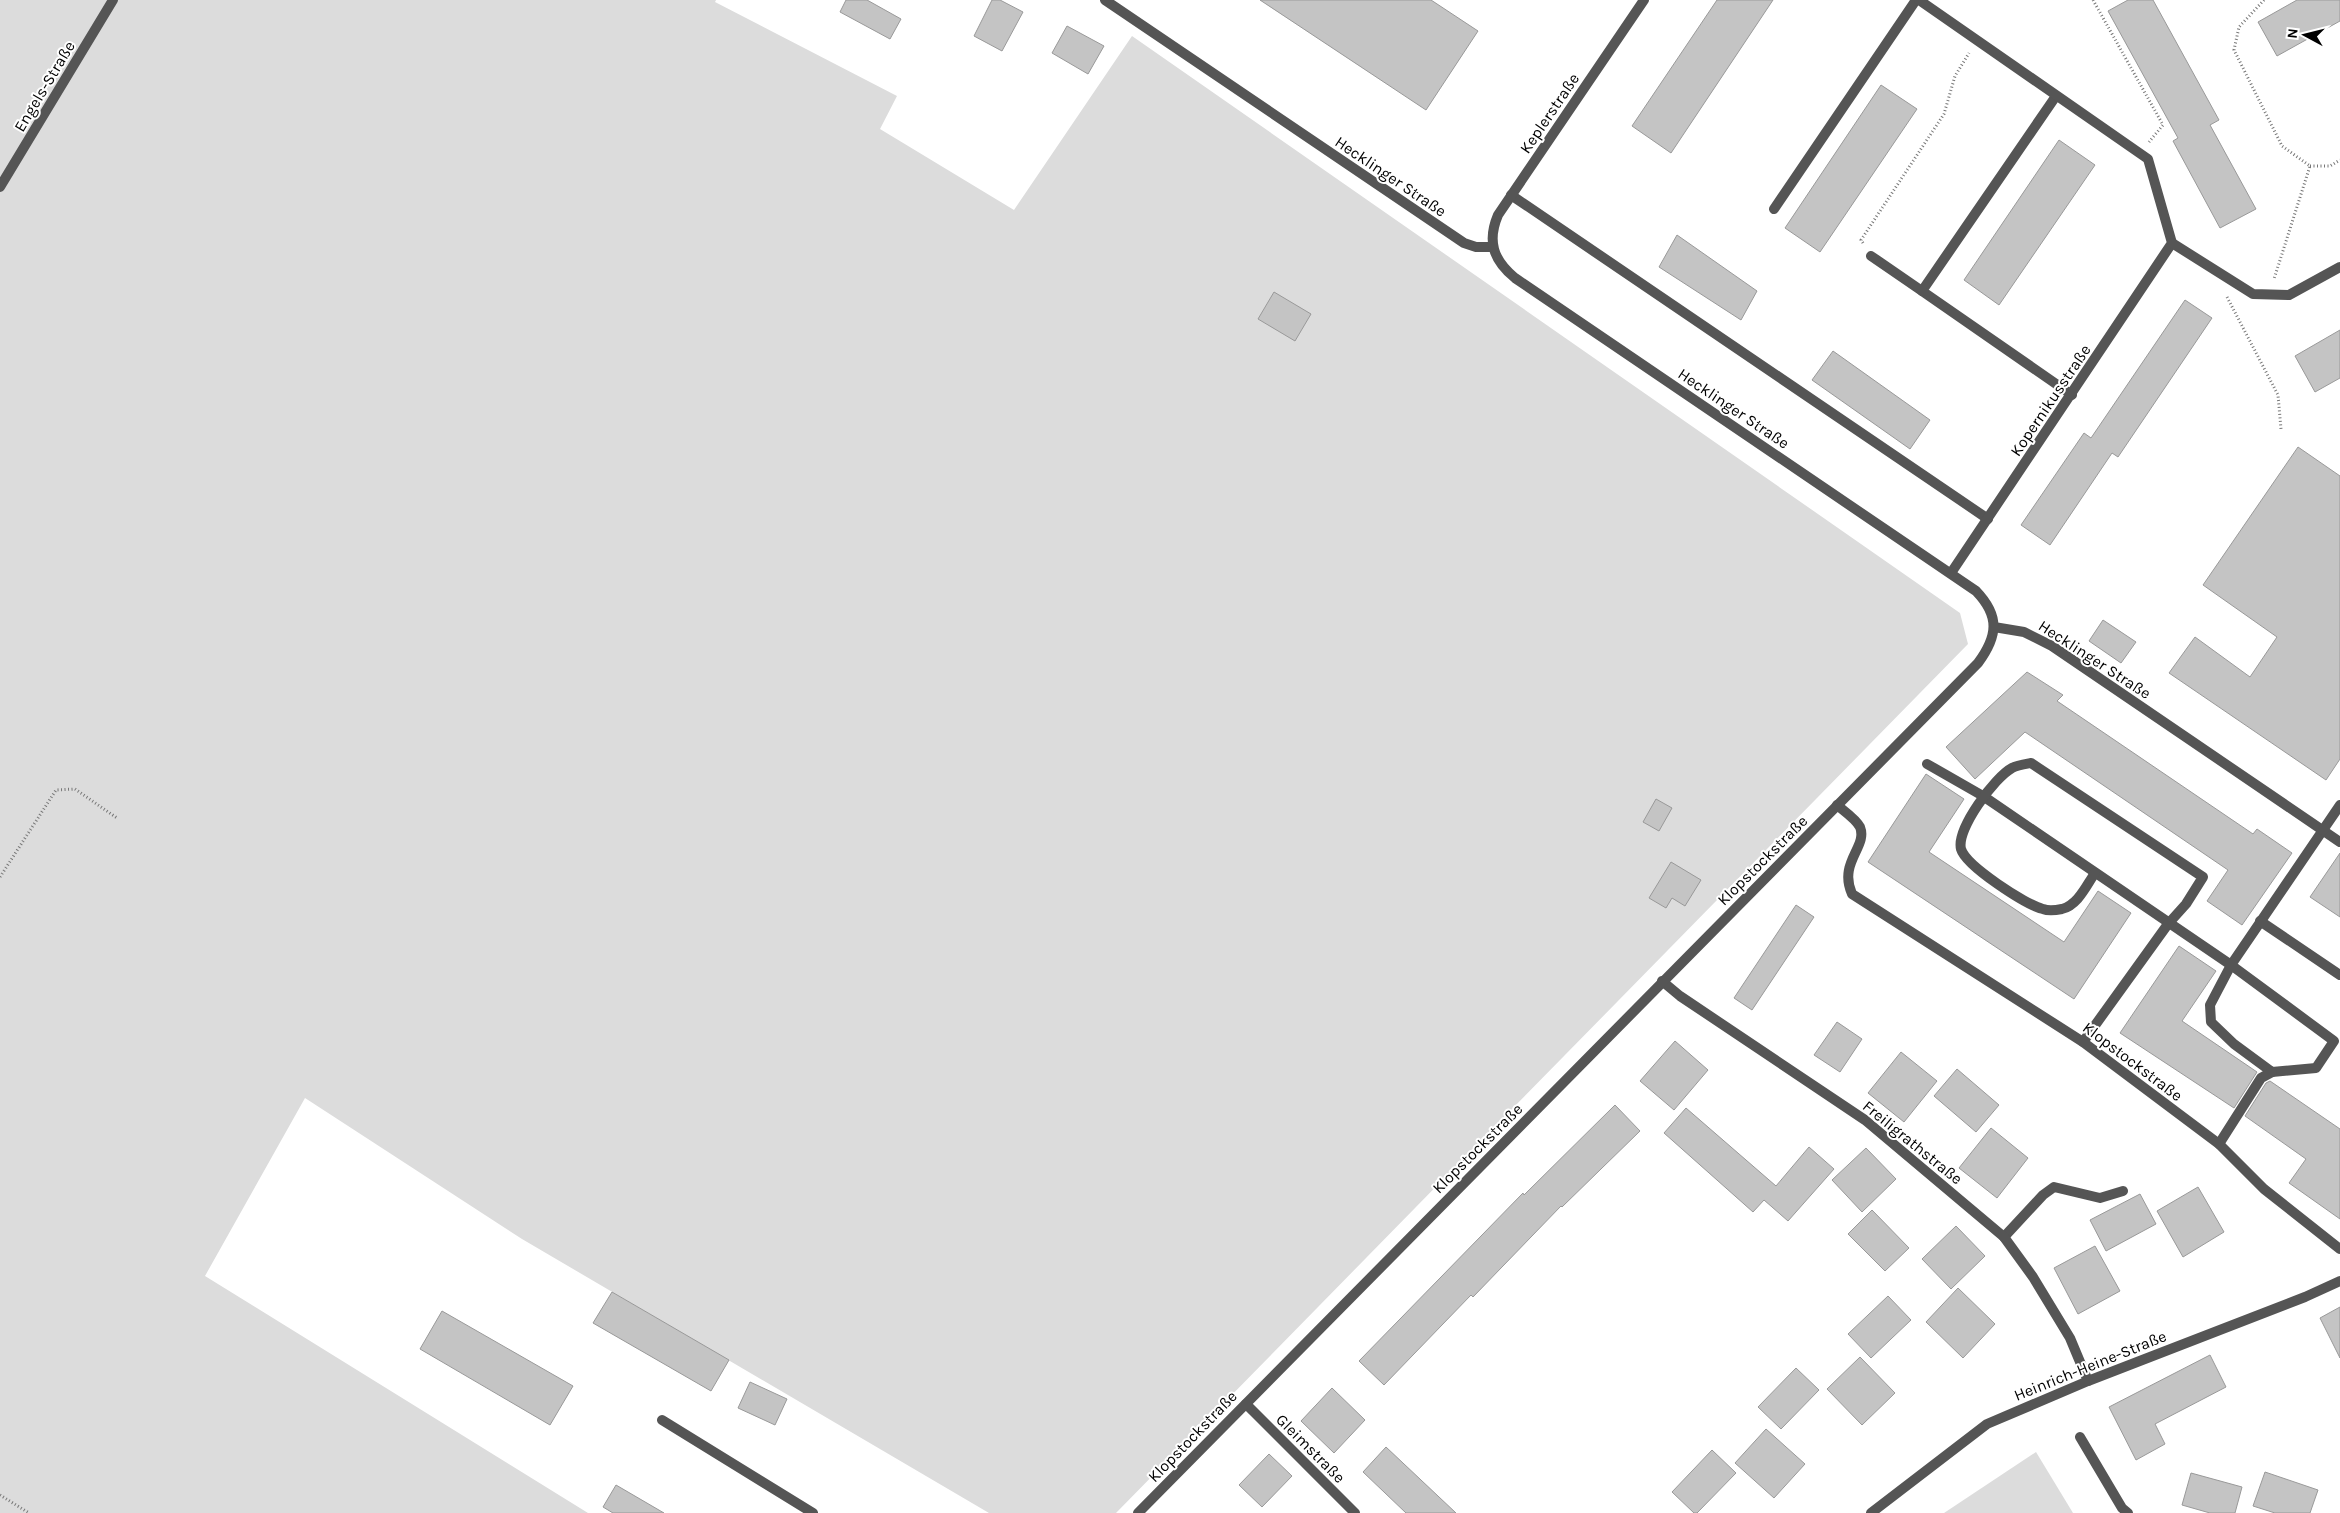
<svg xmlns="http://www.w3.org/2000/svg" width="2340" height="1513" font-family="Karla,sans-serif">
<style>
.green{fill:#dcdcdc}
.building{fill:#c4c4c4;stroke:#999}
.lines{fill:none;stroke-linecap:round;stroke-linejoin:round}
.path{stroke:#777;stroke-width:3;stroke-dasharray:1 2.5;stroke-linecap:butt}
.service{stroke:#555;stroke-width:10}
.minor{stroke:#555;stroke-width:10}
.labels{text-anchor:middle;stroke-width:4;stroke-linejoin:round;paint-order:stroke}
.street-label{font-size:16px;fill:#000;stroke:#fff}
</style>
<rect width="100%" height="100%" fill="#fff"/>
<g class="green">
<polygon points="0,0 716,0 715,2 897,96 880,129 1014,210 1132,36 1960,613 1968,644 1116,1513 989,1513 522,1239 305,1098 205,1276 588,1513 0,1513"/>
<polygon points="2036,1452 2073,1513 1944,1513"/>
</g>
<g class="building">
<polygon points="846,0 867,0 901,19 890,39 840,12"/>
<polygon points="992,0 1000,0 1023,12 1002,51 974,36"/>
<polygon points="1260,0 1431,0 1478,31 1426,110"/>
<polygon points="1717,0 1773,0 1671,153 1632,126"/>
<polygon points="2128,0 2153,0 2219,120 2210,125 2256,209 2220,228 2173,141 2178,138 2108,11"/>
<polygon points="2297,0 2340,0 2340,21 2277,56 2258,22"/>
<polygon points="1067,26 1104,46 1088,74 1052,53"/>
<polygon points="1881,85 1917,109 1820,252 1785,228"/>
<polygon points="2059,140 2095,165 1999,305 1964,280"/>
<polygon points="1677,235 1757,291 1741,320 1659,267"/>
<polygon points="1274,292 1311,314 1295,341 1258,319"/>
<polygon points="2185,300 2212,318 2118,457 2112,453 2050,545 2021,525 2084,433 2091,438"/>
<polygon points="2340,330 2340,378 2315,392 2295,356"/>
<polygon points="1833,351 1930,420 1910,449 1812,380"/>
<polygon points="2298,447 2340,476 2340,759 2326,780 2169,673 2195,637 2250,677 2277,637 2203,585"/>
<polygon points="2103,620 2136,642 2121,663 2089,641"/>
<polygon points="2027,672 2063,695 2057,701 2253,834 2257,829 2292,853 2242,925 2207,901 2228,870 2025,732 1975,779 1946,747"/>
<polygon points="1926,774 1964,799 1929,852 2064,942 2098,891 2131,913 2074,999 1868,862"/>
<polygon points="1656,799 1672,808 1659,831 1643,822"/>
<polygon points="2340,853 2340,917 2310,897"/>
<polygon points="1671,862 1701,880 1685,906 1672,898 1666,908 1649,898"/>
<polygon points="1796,905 1814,917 1752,1010 1734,998"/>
<polygon points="2179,946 2216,971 2182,1021 2257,1072 2234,1108 2120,1033"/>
<polygon points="1837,1022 1862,1039 1840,1072 1814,1055"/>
<polygon points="1675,1041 1708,1070 1674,1110 1640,1081"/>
<polygon points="1901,1052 1937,1081 1904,1122 1868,1093"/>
<polygon points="1957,1069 1999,1105 1976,1132 1934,1096"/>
<polygon points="2270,1081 2340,1129 2340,1219 2289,1183 2306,1159 2245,1116 2266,1083"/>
<polygon points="1615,1105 1640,1131 1562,1207 1561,1206 1473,1297 1471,1295 1384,1385 1359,1361 1523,1193 1524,1195"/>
<polygon points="1686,1108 1776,1186 1809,1147 1834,1169 1788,1221 1764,1200 1753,1212 1664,1133"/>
<polygon points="1991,1128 2028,1158 1997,1198 1959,1168"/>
<polygon points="1866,1148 1896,1179 1862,1212 1832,1180"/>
<polygon points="2198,1187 2224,1232 2183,1257 2157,1211"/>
<polygon points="2140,1194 2156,1224 2106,1251 2090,1220"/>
<polygon points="1872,1210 1909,1248 1885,1271 1848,1234"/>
<polygon points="1956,1226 1985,1256 1951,1289 1922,1259"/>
<polygon points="2095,1246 2120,1291 2078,1314 2054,1268"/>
<polygon points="1958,1288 1995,1324 1963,1358 1926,1322"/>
<polygon points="612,1292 729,1360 711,1391 593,1323"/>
<polygon points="1888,1296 1911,1320 1871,1358 1848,1334"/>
<polygon points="2340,1307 2340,1358 2320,1318"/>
<polygon points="442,1311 573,1386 550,1425 420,1349"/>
<polygon points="2210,1355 2226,1387 2155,1424 2165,1444 2136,1460 2109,1407"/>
<polygon points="1860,1357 1895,1393 1862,1425 1827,1389"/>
<polygon points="1796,1368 1819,1390 1781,1429 1758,1407"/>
<polygon points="750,1382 787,1399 775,1425 738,1408"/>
<polygon points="1332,1388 1365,1420 1334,1453 1301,1421"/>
<polygon points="1766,1429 1805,1464 1774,1498 1735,1463"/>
<polygon points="1386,1447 1456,1513 1406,1513 1363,1472"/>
<polygon points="1712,1450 1736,1473 1697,1513 1694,1513 1672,1492"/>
<polygon points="1269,1454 1292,1476 1262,1507 1239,1485"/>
<polygon points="2265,1472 2318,1490 2310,1513 2275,1513 2253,1506"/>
<polygon points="2191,1473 2242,1487 2235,1513 2210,1513 2182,1505"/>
<polygon points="616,1485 664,1513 613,1513 603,1507"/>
</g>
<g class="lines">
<g class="path">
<polyline points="2093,0 2163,125 2149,142"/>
<polyline points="2264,0 2239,27 2234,50 2282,146 2310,166 2274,279"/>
<polyline points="2310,166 2330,166 2340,160"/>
<polyline points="1863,243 1861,240 1944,114 1955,76 1969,53"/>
<polyline points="2227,297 2278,395 2281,429"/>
<polyline points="0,877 56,790 75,789 117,818"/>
<polyline points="0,1495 29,1513"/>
</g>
<g class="service">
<polyline points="2056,96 1922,291 2072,395"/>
<polyline points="1511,195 1988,519"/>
<polyline points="1774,209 1916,0"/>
<polyline points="1871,256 1922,291"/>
<polyline points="1927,764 1983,796 2231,965 2334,1041 2316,1068 2272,1072 2234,1044 2211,1022 2210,1005 2231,965 2323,830"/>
<polyline points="2260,921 2340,975"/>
<path d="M2083,1042L2168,924L2186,904L2203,877L2031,763C2025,764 2017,765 2012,768C1995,777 1956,829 1961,849C1966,866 2026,905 2043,909C2048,911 2057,910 2062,909C2078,905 2086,886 2095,873"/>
<polyline points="2219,1144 2261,1078 2272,1072"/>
<polyline points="2004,1237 2043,1195 2054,1187 2100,1198 2123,1191"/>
<polyline points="662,1420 813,1513"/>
</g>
<g class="minor">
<polyline points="1105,0 1464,243 1476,247 1492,247"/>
<polyline points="1919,0 2148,159 2172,243 1951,573"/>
<polyline points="0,187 113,0"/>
<polyline points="2172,243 2253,294 2289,295 2340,267"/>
<polyline points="1994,627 2024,632 2052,646 2340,842"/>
<path d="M1837,805C1844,811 1856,819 1860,827C1868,847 1838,862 1852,894L2083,1042L2219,1144L2264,1189L2340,1249"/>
<polyline points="2323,830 2340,805"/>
<polyline points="1662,981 1680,996 1865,1120 2004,1237 2033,1277 2070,1338 2088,1381"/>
<polyline points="1246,1404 1355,1513"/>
<polyline points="2080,1437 2122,1508 2128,1513"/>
<path d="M1138,1513L1978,663C1998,636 2000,616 1976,591L1515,278C1493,260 1487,241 1498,215L1644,0"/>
<polyline points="1871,1513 1987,1424 2088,1381 2305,1297 2340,1281"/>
</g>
</g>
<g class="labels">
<g class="street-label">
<text transform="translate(44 86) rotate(-59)" y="6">Engels-Straße</text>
<text transform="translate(1549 113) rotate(-56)" y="6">Keplerstraße</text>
<text transform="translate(1391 176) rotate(34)" y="6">Hecklinger Straße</text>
<text transform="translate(2050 400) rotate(-56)" y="6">Kopernikusstraße</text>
<text transform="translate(1734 408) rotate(34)" y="6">Hecklinger Straße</text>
<text transform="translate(2095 659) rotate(33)" y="6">Hecklinger Straße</text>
<text transform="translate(1762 860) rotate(-45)" y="6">Klopstockstraße</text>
<text transform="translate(2133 1061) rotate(37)" y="6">Klopstockstraße</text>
<text transform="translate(1913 1142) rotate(39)" y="6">Freiligrathstraße</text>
<text transform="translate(1477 1148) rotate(-45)" y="6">Klopstockstraße</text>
<text transform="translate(2090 1365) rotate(-22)" y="6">Heinrich-Heine-Straße</text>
<text transform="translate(1192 1436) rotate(-46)" y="6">Klopstockstraße</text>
<text transform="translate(1311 1448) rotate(45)" y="6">Gleimstraße</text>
</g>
</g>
<g transform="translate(2305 35) rotate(277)" stroke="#ffffff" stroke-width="4" paint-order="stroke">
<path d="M0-4L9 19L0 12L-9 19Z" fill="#000000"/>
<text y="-8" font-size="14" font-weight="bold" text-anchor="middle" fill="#000000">N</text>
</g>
</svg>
